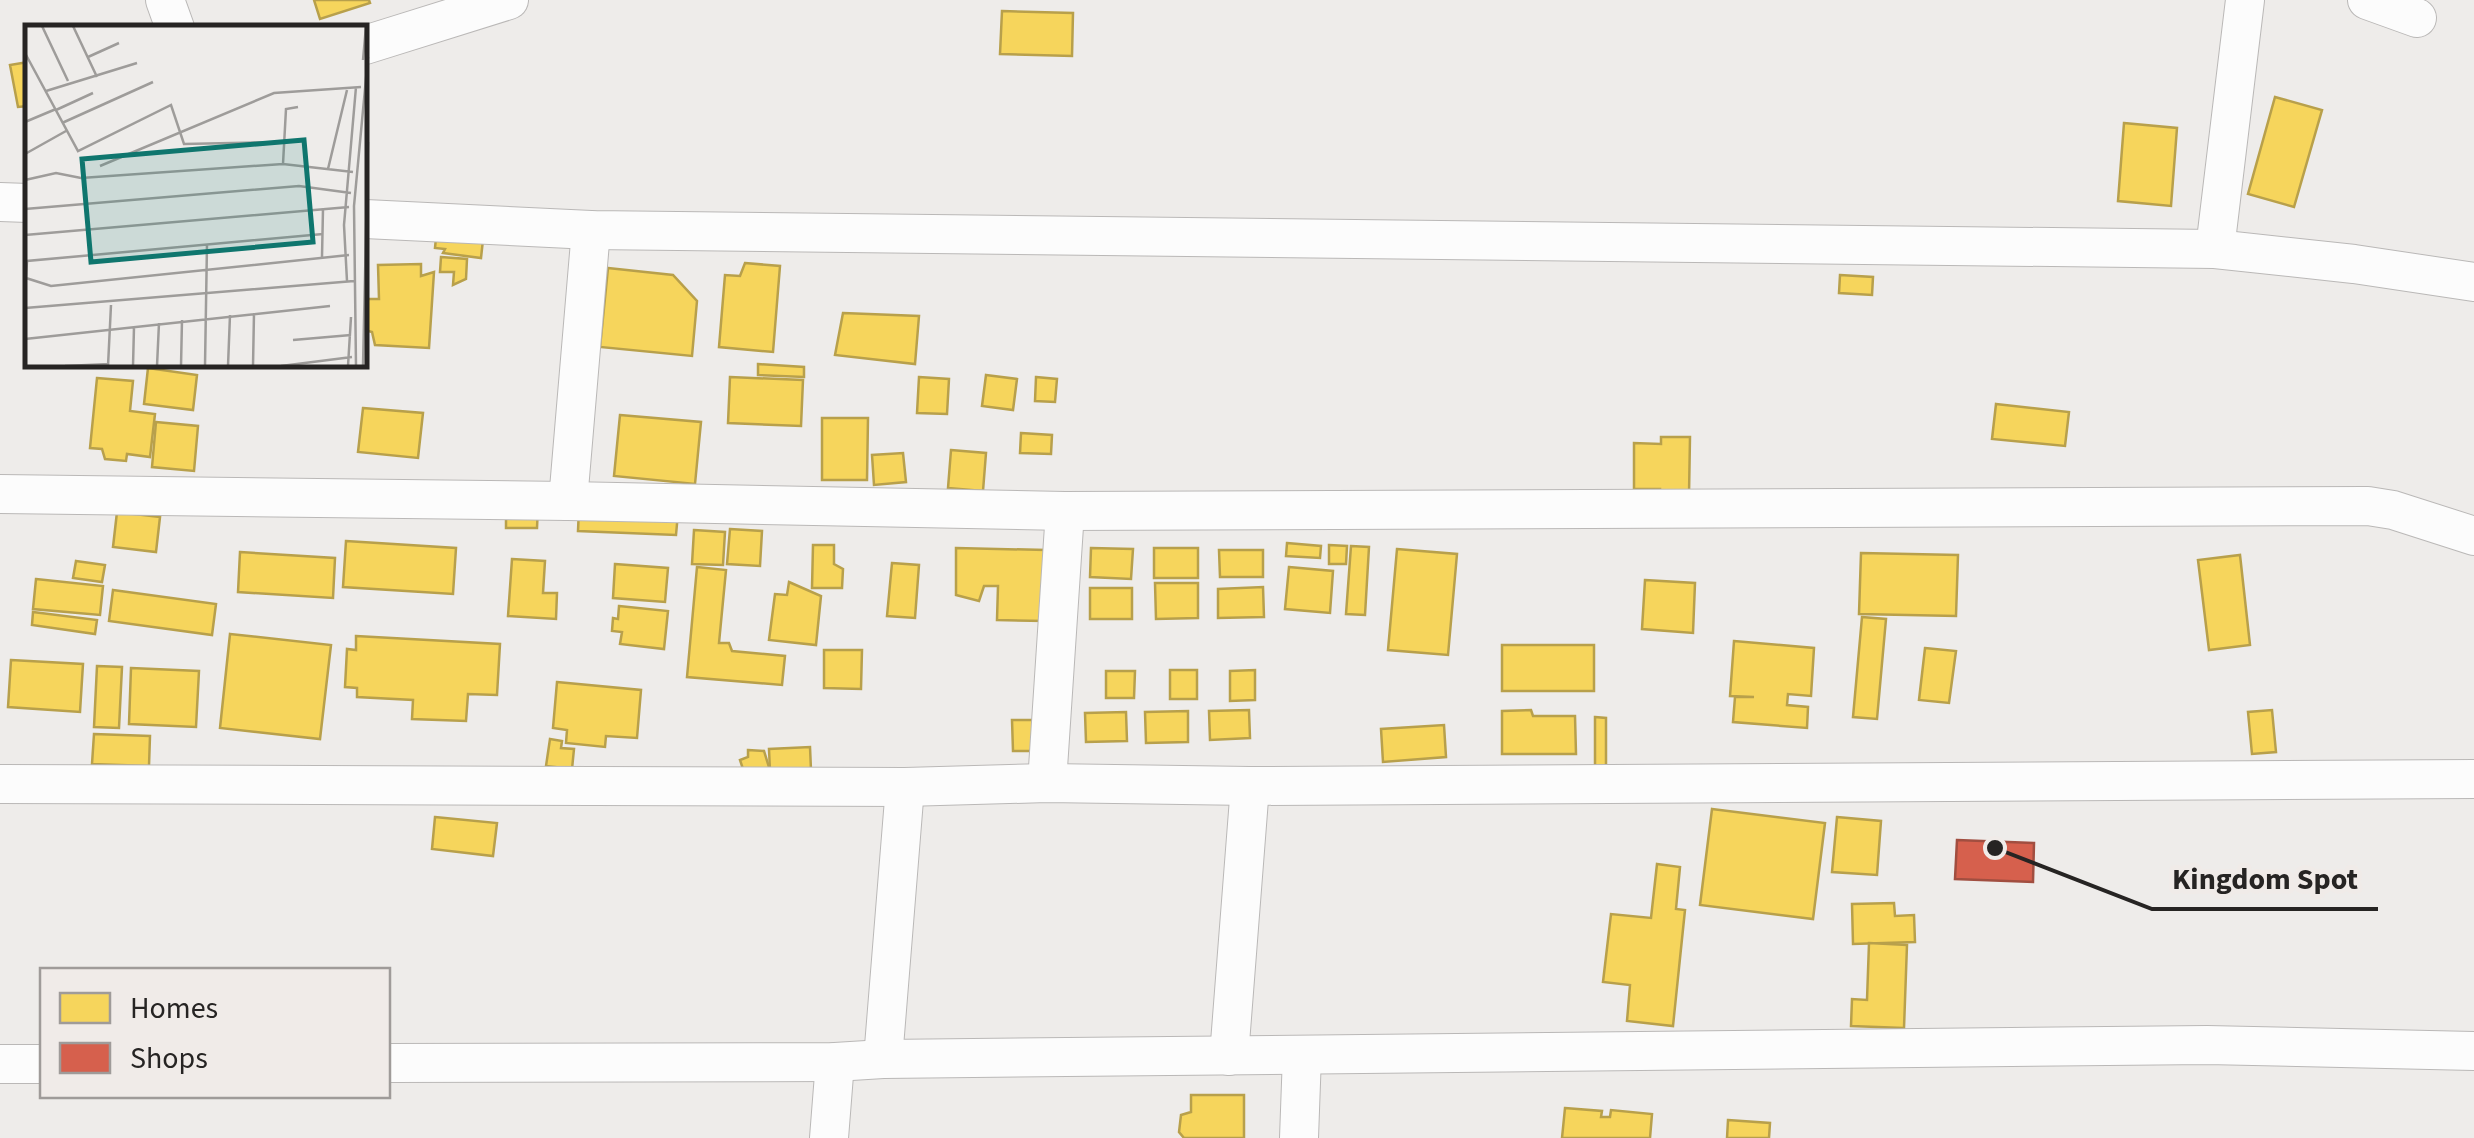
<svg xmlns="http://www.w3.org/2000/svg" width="2474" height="1138" font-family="'Source Sans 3',sans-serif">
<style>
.homes{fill:#f6d55c;stroke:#b8a04b;stroke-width:2.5}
.shops{fill:#d6604d;stroke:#a14e40;stroke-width:2.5}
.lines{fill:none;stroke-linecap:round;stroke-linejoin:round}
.minor-casing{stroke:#bab8b7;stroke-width:40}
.minor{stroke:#fcfcfc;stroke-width:38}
.inset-road{fill:none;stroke:#9e9c9a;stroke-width:2.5}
.view{fill:#0f766e;fill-opacity:0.15;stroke:#0f766e;stroke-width:5}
.inset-edge{fill:none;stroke:#262423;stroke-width:5}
.leader{fill:none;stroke:#262423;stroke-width:4}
.callout-dot{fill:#262423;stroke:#f0ebe8;stroke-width:4}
.callout-label{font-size:30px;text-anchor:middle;font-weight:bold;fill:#262423;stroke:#f0ebe8;stroke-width:10;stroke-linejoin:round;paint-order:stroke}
</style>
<rect width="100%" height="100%" fill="#eeecea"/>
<g class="homes">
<polygon points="314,0 369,0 370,3 320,19"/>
<polygon points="1002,11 1073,13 1072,56 1000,54"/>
<polygon points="28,62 28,106 18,107 10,65"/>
<polygon points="2275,97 2322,110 2294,207 2248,194"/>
<polygon points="2124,123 2177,128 2171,206 2118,201"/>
<polygon points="436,238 483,240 481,258 443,253 445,249 435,248"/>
<polygon points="441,257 467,259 466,279 453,285 454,272 440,272"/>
<polygon points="745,263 780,266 773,352 719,347 725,275 740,276"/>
<polygon points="421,264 421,276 434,272 429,348 375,345 372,332 365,330 365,299 379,299 378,265"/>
<polygon points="608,268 673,275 697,301 692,356 600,347"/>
<polygon points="1840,275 1873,277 1872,295 1839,293"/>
<polygon points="843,313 919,316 915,364 835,355"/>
<polygon points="758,364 804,367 804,377 758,375"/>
<polygon points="148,368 197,375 193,410 144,404"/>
<polygon points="986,375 1017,379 1013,410 982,406"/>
<polygon points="730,377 803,380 801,426 728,423"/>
<polygon points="919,377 949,379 947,414 917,413"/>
<polygon points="1036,377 1057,379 1055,402 1035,401"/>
<polygon points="97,378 133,381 130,411 155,414 150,457 127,454 126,461 105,459 102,449 90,448"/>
<polygon points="1996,404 2069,412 2065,446 1992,439"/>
<polygon points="363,408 423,413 418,458 358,452"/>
<polygon points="620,415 701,422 695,484 614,476"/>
<polygon points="822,418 868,418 867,480 822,480"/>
<polygon points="156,422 198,426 194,471 152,467"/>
<polygon points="1021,433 1052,435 1051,454 1020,453"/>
<polygon points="1661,437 1690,437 1689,495 1660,494 1660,489 1634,489 1634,443 1661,444"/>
<polygon points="951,450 986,453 983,491 948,488"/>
<polygon points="903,453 906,482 874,485 872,455"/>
<polygon points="506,506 538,506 537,528 506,528"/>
<polygon points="579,508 678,513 676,535 578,531"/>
<polygon points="117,512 160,517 156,552 113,547"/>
<polygon points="730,529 762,531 760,566 727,564"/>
<polygon points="694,530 725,532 723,565 692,564"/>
<polygon points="346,541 456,548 453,594 343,587"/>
<polygon points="1287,543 1321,546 1320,558 1286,556"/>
<polygon points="813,545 834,545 834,564 843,569 842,588 812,588"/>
<polygon points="1329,545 1347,546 1346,564 1329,564"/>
<polygon points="1351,546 1369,547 1365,615 1346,614"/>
<polygon points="956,548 1046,550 1044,621 997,620 998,586 984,586 979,601 956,595"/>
<polygon points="1091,548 1133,549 1131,579 1090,577"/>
<rect x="1154" y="548" width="44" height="30"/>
<polygon points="1397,549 1457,554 1448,655 1388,650"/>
<polygon points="1219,550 1263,550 1263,577 1220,577"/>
<polygon points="240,552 335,558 333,598 238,592"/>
<polygon points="1861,553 1958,555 1956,616 1859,614"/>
<polygon points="2240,555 2250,645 2209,650 2198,560"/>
<polygon points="512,559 545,561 543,593 557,593 556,619 508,616"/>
<polygon points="76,561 105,565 102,582 73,578"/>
<polygon points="892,563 919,565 915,618 887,616"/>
<polygon points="615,564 668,568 665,602 613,598"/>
<polygon points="697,567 726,570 719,643 729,643 732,651 785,656 782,685 687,677"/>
<polygon points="1289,567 1333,571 1330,613 1285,609"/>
<polygon points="36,579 103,586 100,615 33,609"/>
<polygon points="1645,580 1695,583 1693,633 1642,629"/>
<polygon points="789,582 821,596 816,645 769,640 775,594 787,595"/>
<polygon points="1155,583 1198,583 1198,618 1156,619"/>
<polygon points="1263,587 1264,617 1218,618 1218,589"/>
<rect x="1090" y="588" width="42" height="31"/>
<polygon points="113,590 216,604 212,635 109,621"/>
<polygon points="619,606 668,611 664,649 620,644 622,632 612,631 613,618 618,619"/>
<polygon points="33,612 97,620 95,634 32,625"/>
<polygon points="1862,617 1886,619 1877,719 1853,717"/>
<polygon points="230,634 331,645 320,739 220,728"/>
<polygon points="356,636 500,644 497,695 468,694 466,721 412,719 413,700 357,697 357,688 345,687 347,649 356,650"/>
<polygon points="1734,641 1814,648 1811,696 1788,694 1787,705 1808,707 1807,728 1733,722 1735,697 1754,697 1730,696"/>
<rect x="1502" y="645" width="92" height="46"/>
<polygon points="1925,648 1956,651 1949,703 1919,700"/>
<polygon points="824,650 862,650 861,689 824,688"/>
<polygon points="11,660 83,664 80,712 8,707"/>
<polygon points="97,666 122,667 119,728 94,727"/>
<polygon points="131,668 199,671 196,727 129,724"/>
<rect x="1170" y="670" width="27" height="29"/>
<polygon points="1255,670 1255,700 1230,701 1230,671"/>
<polygon points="1106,671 1135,671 1134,698 1106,698"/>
<polygon points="557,682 641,690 637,738 606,736 605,747 566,743 567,730 553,728"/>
<polygon points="1249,710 1250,738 1210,740 1209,711"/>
<polygon points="1531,710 1533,716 1575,716 1576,754 1502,754 1502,711"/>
<polygon points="2272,710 2276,752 2252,754 2248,712"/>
<polygon points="1188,711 1188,742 1146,743 1145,712"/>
<polygon points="1126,712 1127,741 1086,742 1085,713"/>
<polygon points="1595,717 1606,718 1606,768 1595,768"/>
<polygon points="1012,720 1038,720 1038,751 1013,751"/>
<polygon points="1444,725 1446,757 1383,762 1381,729"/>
<polygon points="94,734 150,736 149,766 92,764"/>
<polygon points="550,739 562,741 561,748 574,749 572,769 546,766"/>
<polygon points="810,747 811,770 770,771 769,749"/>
<polygon points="748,750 764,751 772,777 745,775 740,760 748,757"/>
<polygon points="1712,809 1825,823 1813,919 1700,905"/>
<polygon points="435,817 497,823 493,856 432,849"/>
<polygon points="1837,817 1881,821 1877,875 1832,872"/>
<polygon points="1657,864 1680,867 1676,909 1685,910 1673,1026 1627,1021 1630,985 1603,982 1611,914 1651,918"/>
<polygon points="1894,903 1895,916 1914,915 1915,942 1853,944 1852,904"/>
<polygon points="1869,943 1907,945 1904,1028 1851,1026 1852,999 1867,1000"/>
<polygon points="1191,1095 1244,1095 1244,1138 1184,1138 1179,1132 1181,1115 1191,1112"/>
<polygon points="1565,1108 1602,1111 1601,1117 1610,1117 1611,1110 1652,1114 1650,1138 1562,1138"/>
<polygon points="1728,1120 1770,1123 1769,1138 1727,1138"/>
</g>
<polygon class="shops" points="1957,840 2034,843 2033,882 1955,879"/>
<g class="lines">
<defs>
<g id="minor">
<polyline points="165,0 175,28"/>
<polyline points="2367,0 2417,18"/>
<polyline points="365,45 509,0"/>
<polyline points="0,202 28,203"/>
<polyline points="365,219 591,230 2215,249 2354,264 2474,282"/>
<polyline points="2215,249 2245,0"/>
<polyline points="0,494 568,501 1065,511 2368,506 2393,510 2474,536"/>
<polyline points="568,501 591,230"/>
<polyline points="1047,783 1065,511"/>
<polyline points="0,784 905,787 1047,783 1250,786 2474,779"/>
<polyline points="1229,1056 1250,786"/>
<polyline points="883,1059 905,787"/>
<polyline points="388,1063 835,1062 883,1059 2207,1045 2474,1051"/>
<polyline points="0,1064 42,1064"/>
<polyline points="829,1138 835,1062"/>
<polyline points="1299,1138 1302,1055"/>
</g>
</defs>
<use href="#minor" class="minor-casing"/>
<use href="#minor" class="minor"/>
</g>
<g transform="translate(25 25)">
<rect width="342" height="342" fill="#eeecea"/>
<path class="inset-road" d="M17,1L43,56M48,1L72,52M0,28L53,126L146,80L159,119L259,117M63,32L94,18M338,35L341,1M21,66L112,38M31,85L68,68M0,97L31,84M37,98L128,57M0,129L41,106M258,139L261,84L273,82M75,141L249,68L336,62M303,144L322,65M0,155L31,148L56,153L258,139L328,147M0,184L274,161L326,168M298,209L2,236L1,253L26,261L324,230M0,210L324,182M297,232L298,184M322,256L319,200L331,62M0,283L329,256M0,314L305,281M268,315L326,310M40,341L84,339M83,341L86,280M108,341L109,302M132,341L134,298M156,341L157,295M180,341L182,219M203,341L205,290M228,341L229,288M256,341L327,332M323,341L326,292M331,341L329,181L343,32M338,341L343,117"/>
<path class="view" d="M279,115L288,217L66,237L57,134Z"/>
<rect width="342" height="342" class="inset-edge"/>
</g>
<path class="leader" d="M1995 848L2152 909H2378"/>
<circle class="callout-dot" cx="1995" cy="848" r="10"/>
<g class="callout-label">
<text x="2265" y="889">Kingdom Spot</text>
</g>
<rect x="40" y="968" width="350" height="130" fill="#f0ebe8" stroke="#9f9b99" stroke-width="2.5"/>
<rect x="60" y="993" width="50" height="30" fill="#f6d55c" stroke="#9f9b99" stroke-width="2.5"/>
<text x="130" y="1018" font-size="30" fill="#262423">Homes</text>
<rect x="60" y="1043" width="50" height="30" fill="#d6604d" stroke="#9f9b99" stroke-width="2.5"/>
<text x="130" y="1068" font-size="30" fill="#262423">Shops</text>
</svg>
